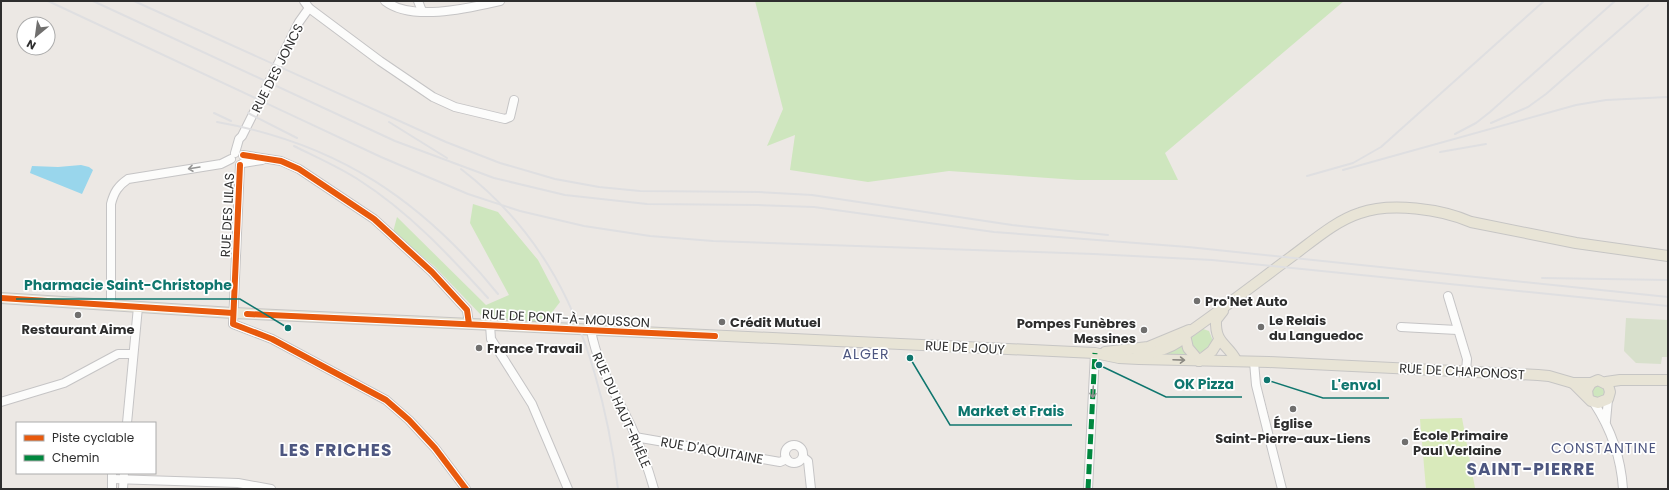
<svg xmlns="http://www.w3.org/2000/svg" width="1669" height="490" font-family="Poppins,sans-serif">
<style>
.green{fill:#cee6be}
.cemetery{fill:#d8e0cc}
.pitch{fill:#d9eabb}
.water{fill:#99d6ec}
.lines{fill:none;stroke-linecap:round;stroke-linejoin:round}
.minor-casing{stroke:#c5c4c5;stroke-width:10}
.major-casing{stroke:#c6c5c4;stroke-width:12}
.minor{stroke:#fcfcfb;stroke-width:8}
.major{stroke:#e8e4d6;stroke-width:10}
.rail{stroke:#dfdfe1;stroke-width:2}
.quiet{stroke:#00873e;stroke-width:5;stroke-dasharray:10 5;stroke-linecap:butt}
.cycleway-casing{stroke:#fff;stroke-width:8}
.cycleway{stroke:#e8590c;stroke-width:6}
.oneway{stroke:#959594}
.oneway2{stroke:#8b8982}
.poi-dot{fill:#706f6e;stroke:#fff;stroke-width:1.5}
.labels{text-anchor:middle;stroke-width:3.5;stroke-linejoin:round;paint-order:stroke}
.street-label{font-size:13px;fill:#2e2e2e;stroke:#fff}
.poi-label{font-size:13px;font-weight:bold;fill:#2e2e2e;stroke:#fff;text-anchor:start}
.neighbourhood-label{font-size:14px;letter-spacing:1px;fill:#4d5680;stroke:#fff}
.district-label{font-size:17px;font-weight:bold;letter-spacing:1px;fill:#4d5680;stroke:#fff}
.leader{fill:none;stroke:#0f766e;stroke-width:1.5}
.callout-dot{fill:#0f766e;stroke:#fff;stroke-width:1.5}
.callout-label{font-size:14px;text-anchor:middle;font-weight:bold;fill:#0f766e;stroke:#fff;stroke-width:3.5;stroke-linejoin:round;paint-order:stroke}
</style>
<rect width="100%" height="100%" fill="#ece8e4"/>
<g class="green">
<polygon points="755,1 1344,1 1165,153 1178,180 1077,180 949,171 868,182 790,170 795,135 767,146 783,109"/>
<polygon points="473,204 498,212 538,260 560,302 544,323 482,316 434,266 393,232 397,217 486,305 509,295 470,223"/>
<polygon points="1203,329 1209,331 1213,341 1203,352 1197,352 1192,348 1191,338"/>
<polygon points="1182,343 1192,358 1145,356"/>
<circle cx="1598" cy="392" r="6"/>
</g>
<polygon class="cemetery" points="1626,318 1668,320 1668,357 1662,357 1661,364 1636,363 1624,351"/>
<polygon class="pitch" points="1462,418 1475,488 1426,489 1420,419"/>
<polygon class="water" points="81,165 89,167 93,170 82,194 30,173 32,166 58,167"/>
<g class="lines">
<defs>
<g id="minor">
<path d="M385,1C412,22 469,8 500,1"/>
<polyline points="418,1 422,11"/>
<polyline points="309,8 380,61 433,97 455,107 505,119 510,117 514,100"/>
<polyline points="235,153 239,139 242,136 299,22 309,8 304,1"/>
<polyline points="243,155 281,161 299,169 374,219 432,272 467,310 469,324"/>
<polyline points="243,163 262,160"/>
<polyline points="240,165 233,324 272,339 386,400 409,420 435,448 466,489"/>
<polyline points="1448,296 1467,359 1466,371"/>
<path d="M111,305V204C114,192 118,186 128,179L221,164L231,159"/>
<polyline points="490,325 491,339 532,404 568,489"/>
<polyline points="1401,327 1457,330"/>
<path d="M591,330C597,366 617,396 632,428C641,448 648,468 654,489"/>
<polyline points="1254,362 1256,385 1282,489"/>
<polyline points="1,402 64,383 118,354 133,354"/>
<path d="M1594,403C1611,429 1621,458 1623,489"/>
<polyline points="1606,421 1608,399"/>
<polyline points="127,423 138,307"/>
<polyline points="635,437 780,462 787,459"/>
<circle cx="794" cy="454" r="9"/>
<polyline points="803,457 808,461 811,489"/>
<polyline points="112,479 238,483 271,489"/>
<polyline points="112,489 112,473"/>
<polyline points="123,489 124,473"/>
<polyline points="1088,489 1095,353"/>
</g>
<g id="major">
<polyline points="1,298 233,313 1095,353 1119,358 1139,359 1269,362 1538,375 1549,376 1573,383 1591,383"/>
<path d="M1223,311L1216,320C1215,344 1227,343 1236,360"/>
<polyline points="1185,335 1188,348 1199,361"/>
<polyline points="1105,352 1148,347 1189,330"/>
<path d="M1138,355C1153,353 1178,347 1185,335C1221,310 1256,283 1291,257C1313,241 1335,221 1360,213C1391,202 1441,209 1471,222L1576,243L1668,256"/>
<polyline points="1199,361 1212,351 1219,340"/>
<polyline points="1606,382 1620,380 1668,380"/>
<polyline points="1573,383 1591,401 1598,403 1608,399 1610,392 1608,385 1598,380 1591,383 1587,390 1588,398"/>
</g>
</defs>
<use href="#minor" class="minor-casing"/>
<use href="#major" class="major-casing"/>
<use href="#minor" class="minor"/>
<use href="#major" class="major"/>
<g class="rail">
<polyline points="48,1 381,157 468,194 520,211 584,226 650,236 713,241 1094,254 1212,260 1668,306"/>
<polyline points="93,1 395,141 494,178 565,195 647,204 757,205 814,207 994,232 1188,247 1668,297"/>
<polyline points="134,1 446,142 500,163 555,179 599,187 640,191 759,192 812,195 1012,225 1108,235"/>
<polyline points="214,113 231,121"/>
<polyline points="248,113 297,138"/>
<path d="M217,122C337,143 422,200 498,294"/>
<polyline points="389,122 447,158"/>
<polyline points="1491,123 1528,107 1546,94 1648,5"/>
<polyline points="1455,134 1476,123 1490,112 1615,1"/>
<path d="M294,146C316,157 339,167 359,180C409,212 449,255 488,298"/>
<polyline points="1440,152 1486,144"/>
<path d="M461,169C495,195 525,228 548,265C588,329 609,415 618,489"/>
<polyline points="1343,170 1576,105 1606,100 1668,97"/>
<polyline points="1307,176 1353,163 1381,147 1544,1"/>
<polyline points="1542,278 1668,280"/>
</g>
<polyline class="quiet" points="1088,489 1095,353"/>
<defs>
<g id="cycleway">
<polyline points="243,155 281,161 299,169 374,219 432,272 467,310 469,324"/>
<polyline points="240,165 233,324 272,339 386,400 409,420 435,448 466,489"/>
<polyline points="1,298 233,313"/>
<polyline points="247,314 715,336"/>
</g>
</defs>
<use href="#cycleway" class="cycleway-casing"/>
<use href="#cycleway" class="cycleway"/>
</g>
<defs><path id="oneway-shaft" d="M-6 0H5M1.5-3L5.5 0L1.5 3" fill="none" stroke-width="1.6" stroke-linecap="round" stroke-linejoin="round"/></defs>
<g class="oneway">
<use href="#oneway-shaft" transform="translate(194 168) rotate(171)"/>
<use href="#oneway-shaft" transform="translate(1093 392) rotate(93)"/>
</g>
<use class="oneway2" href="#oneway-shaft" transform="translate(1179 360) rotate(2)"/>
<g class="poi-dot">
<circle cx="1197" cy="301" r="4"/>
<circle cx="78" cy="315" r="4"/>
<circle cx="722" cy="322" r="4"/>
<circle cx="1261" cy="327" r="4"/>
<circle cx="1144" cy="330" r="4"/>
<circle cx="479" cy="348" r="4"/>
<circle cx="1293" cy="409" r="4"/>
<circle cx="1405" cy="442" r="4"/>
</g>
<g class="labels">
<g class="street-label">
<text transform="translate(277 68) rotate(-63)" y="5">RUE DES JONCS</text>
<text transform="translate(227 215) rotate(-87)" y="5">RUE DES LILAS</text>
<text transform="translate(566 318) rotate(3)" y="5">RUE DE PONT-À-MOUSSON</text>
<text transform="translate(965 347) rotate(3)" y="5">RUE DE JOUY</text>
<text transform="translate(1462 371) rotate(3)" y="5">RUE DE CHAPONOST</text>
<text transform="translate(622 410) rotate(66)" y="5">RUE DU HAUT-RHÊLE</text>
<text transform="translate(712 450) rotate(10)" y="5">RUE D'AQUITAINE</text>
</g>
<g class="poi-label">
<text x="1205" y="306">Pro'Net Auto</text>
<text x="1269" y="325">Le Relais<tspan x="1269" dy="15">du Languedoc</tspan></text>
<text x="730" y="327">Crédit Mutuel</text>
<text x="1136" y="328" text-anchor="end">Pompes Funèbres<tspan x="1136" dy="15">Messines</tspan></text>
<text x="78" y="334" text-anchor="middle">Restaurant Aime</text>
<text x="487" y="353">France Travail</text>
<text x="1293" y="428" text-anchor="middle">Église<tspan x="1293" dy="15">Saint-Pierre-aux-Liens</tspan></text>
<text x="1413" y="440">École Primaire<tspan x="1413" dy="15">Paul Verlaine</tspan></text>
</g>
<g class="neighbourhood-label">
<text x="866" y="359">ALGER</text>
<text x="1604" y="453">CONSTANTINE</text>
</g>
<g class="district-label">
<text x="336" y="456">LES FRICHES</text>
<text x="1531" y="475">SAINT-PIERRE</text>
</g>
</g>
<path class="leader" d="M288 328L240 299H16M1099 365L1166 397H1242M1267 380L1323 398H1389M910 358L950 425H1072"/>
<g class="callout-dot">
<circle cx="288" cy="328" r="4"/>
<circle cx="1099" cy="365" r="4"/>
<circle cx="1267" cy="380" r="4"/>
<circle cx="910" cy="358" r="4"/>
</g>
<g class="callout-label">
<text x="128" y="290">Pharmacie Saint-Christophe</text>
<text x="1204" y="389">OK Pizza</text>
<text x="1356" y="390">L'envol</text>
<text x="1011" y="416">Market et Frais</text>
</g>
<rect width="1669" height="490" fill="none" stroke="#2e2e2e" stroke-width="4"/>
<rect x="16" y="422" width="140" height="52" fill="#ffffff" stroke="#ababab"/>
<rect x="24" y="435" width="20" height="6" fill="#e8590c" stroke="#ababab"/>
<text x="52" y="442" font-size="12" fill="#2e2e2e">Piste cyclable</text>
<rect x="24" y="455" width="20" height="6" fill="#00873e" stroke="#ababab"/>
<text x="52" y="462" font-size="12" fill="#2e2e2e">Chemin</text>
<g transform="translate(36 36) rotate(209)"><circle r="19" fill="#ffffff" stroke="#ababab"/>
<path d="M0-3L7 15L0 10L-7 15Z" fill="#706f6e"/>
<text y="-6" font-size="11" font-weight="bold" text-anchor="middle" fill="#2e2e2e">N</text>
</g>
</svg>
